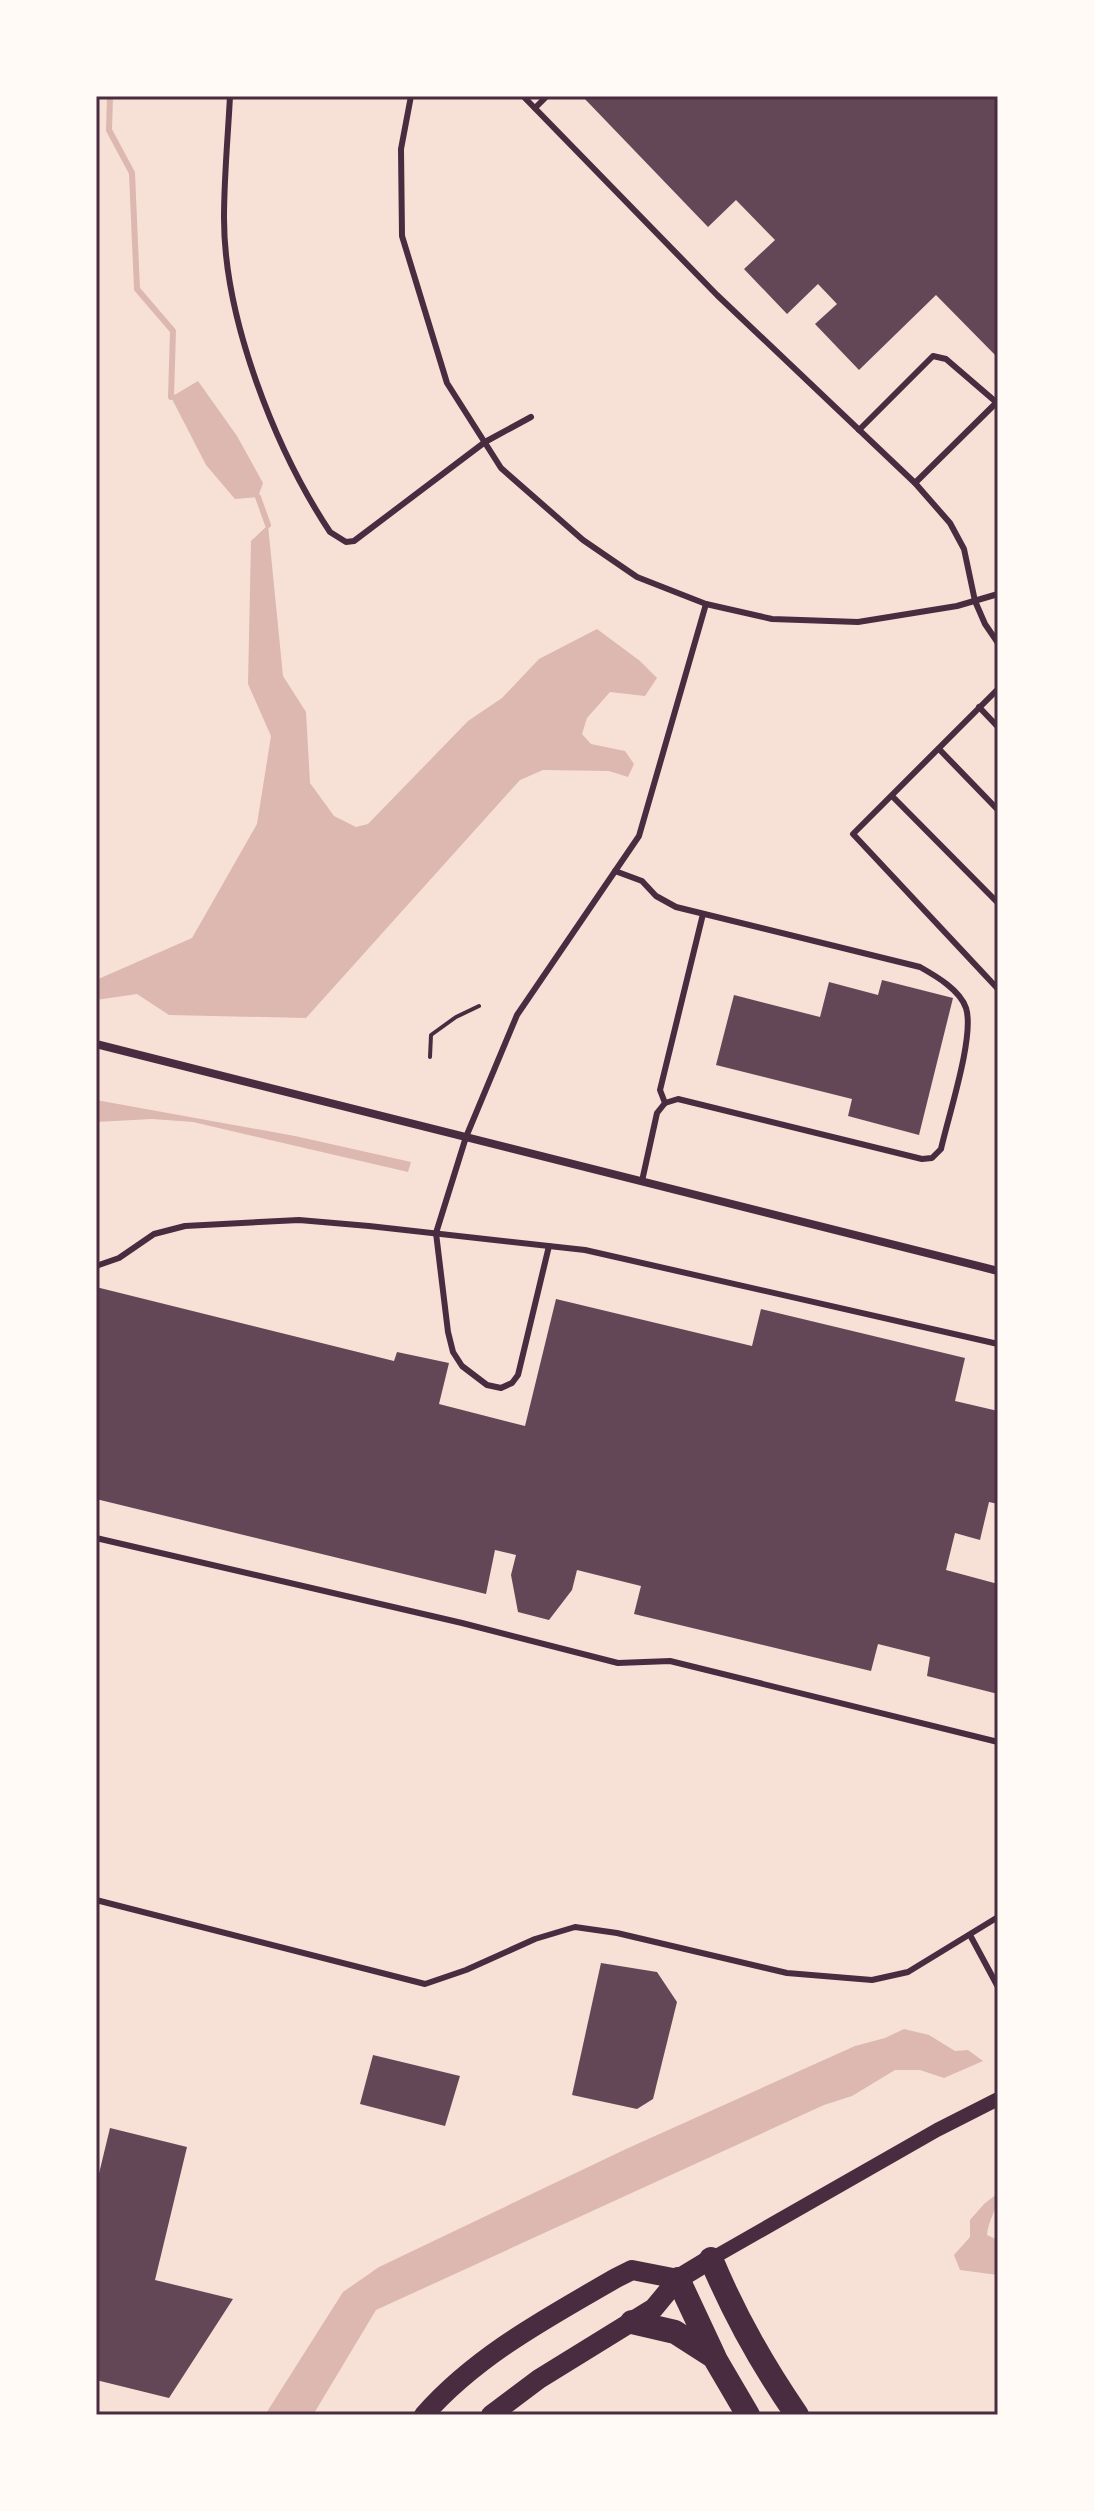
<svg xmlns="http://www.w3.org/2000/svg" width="1094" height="2511" font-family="Montserrat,sans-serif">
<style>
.water{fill:#dcb8b0}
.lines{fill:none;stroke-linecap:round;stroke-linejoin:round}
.stream{stroke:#dcb8b0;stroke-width:6}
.building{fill:#644757}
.path{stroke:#4a2c40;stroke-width:4}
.service{stroke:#4a2c40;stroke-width:6}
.minor{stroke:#4a2c40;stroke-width:8}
.tertiary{stroke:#4a2c40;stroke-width:14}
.primary{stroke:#4a2c40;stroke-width:20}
.motorway{stroke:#4a2c40;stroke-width:24}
.neatline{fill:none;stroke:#4a2c40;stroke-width:3}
</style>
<rect width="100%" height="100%" fill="#f7e1d7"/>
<g class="water">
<polygon points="198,381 237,436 263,483 258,497 235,499 206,465 171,397"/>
<polygon points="268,525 283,676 306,712 310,783 334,816 356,827 368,824 468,721 502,698 539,659 597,629 640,661 657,678 645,696 610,692 587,718 582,734 591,744 625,751 634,764 628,777 609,771 543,770 520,780 306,1018 169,1015 137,994 96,1000 96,980 192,938 257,824 271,736 248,684 251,541"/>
<polygon points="96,1100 295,1136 411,1162 408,1172 193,1122 152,1119 96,1122"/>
<polygon points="904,2029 929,2035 955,2051 968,2050 983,2061 944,2078 920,2070 895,2070 852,2096 824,2105 376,2310 313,2415 265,2415 343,2292 379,2267 626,2149 855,2046 885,2038"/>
<path d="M998,2193C998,2209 988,2220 987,2235L998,2240V2275L960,2270L954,2255L970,2237V2220L984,2204Z"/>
</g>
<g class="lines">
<g class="stream">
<polyline points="110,96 109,130 132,173 137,289 173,331 171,397"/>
<polyline points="258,497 268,525"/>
</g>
</g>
<g class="building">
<polygon points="582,96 998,96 998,358 936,295 859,370 815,324 837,304 818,284 787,314 744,269 775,240 736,200 708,227"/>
<polygon points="882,980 953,998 919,1135 848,1116 852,1099 716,1065 734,995 820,1017 829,982 878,995"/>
<polygon points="96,1287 394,1361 397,1352 449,1363 439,1404 525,1426 556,1299 752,1346 761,1309 965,1358 955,1401 998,1411 998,1504 989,1502 980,1540 955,1533 946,1570 998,1584 998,1694 927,1676 930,1657 878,1644 871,1671 634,1614 641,1586 577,1570 572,1590 549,1620 518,1612 511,1575 516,1555 495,1550 486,1594 96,1499"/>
<polygon points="601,1963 657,1972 677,2002 653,2099 637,2109 572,2095"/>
<polygon points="373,2055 460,2076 445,2126 360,2104"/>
<polygon points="110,2128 187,2147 155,2280 233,2299 169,2398 96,2380 96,2186"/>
</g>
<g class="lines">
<polyline class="path" points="430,1057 431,1035 456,1017 479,1006"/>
<g class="service">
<path d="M230,96C228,136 224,177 224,218C224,319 275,449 330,532L346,542L354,541L485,442L531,417"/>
<polyline points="411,96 401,149 402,236 447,383 501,468 583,540 637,577 706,604 772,619 858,622 957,606 998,594"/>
<polyline points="523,96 717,295 915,483 950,523 964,549 975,601 985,624 998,643"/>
<polyline points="535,108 547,96"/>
<polyline points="859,430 933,356 946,359 996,402"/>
<polyline points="915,483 998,401"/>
<polyline points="998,689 853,834 998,989"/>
<polyline points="979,707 998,727"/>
<polyline points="939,749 998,810"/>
<polyline points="892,796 998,903"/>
<path d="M615,871L642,881L656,896L676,907L920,967C936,976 960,990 966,1008C975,1036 948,1117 941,1149L932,1158L922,1159L678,1099L665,1103L657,1113L642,1181"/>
<polyline points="665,1103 660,1090 703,914"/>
<polyline points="549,1246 518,1375 512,1383 501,1388 487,1385 462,1366 453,1352 448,1332 436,1233 466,1137 517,1015 639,836 706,604"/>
<polyline points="96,1266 119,1258 154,1234 185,1226 299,1220 369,1226 585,1250 998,1344"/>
<polyline points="96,1538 462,1623 618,1663 670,1661 998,1742"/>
<polyline points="96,1900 425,1984 466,1970 535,1939 575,1927 617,1933 787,1973 872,1980 908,1972 998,1917"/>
<polyline points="970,1935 998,1987"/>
</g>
<polyline class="minor" points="96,1044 998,1271"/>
<polyline class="tertiary" points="711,2259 937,2130 998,2099"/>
<g class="primary">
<path d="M424,2415C477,2355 547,2318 616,2278L632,2270L678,2279"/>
<polyline points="491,2415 539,2379 654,2308 678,2279 711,2259"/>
</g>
<g class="motorway">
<path d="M711,2259C734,2314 763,2366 797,2415"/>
<polyline points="678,2279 714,2356"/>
<polyline points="632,2322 675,2332 714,2357 748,2415"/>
</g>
</g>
<rect width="1094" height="2511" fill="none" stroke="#fffaf5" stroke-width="196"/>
<rect x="98" y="98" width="898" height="2315" class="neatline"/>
</svg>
